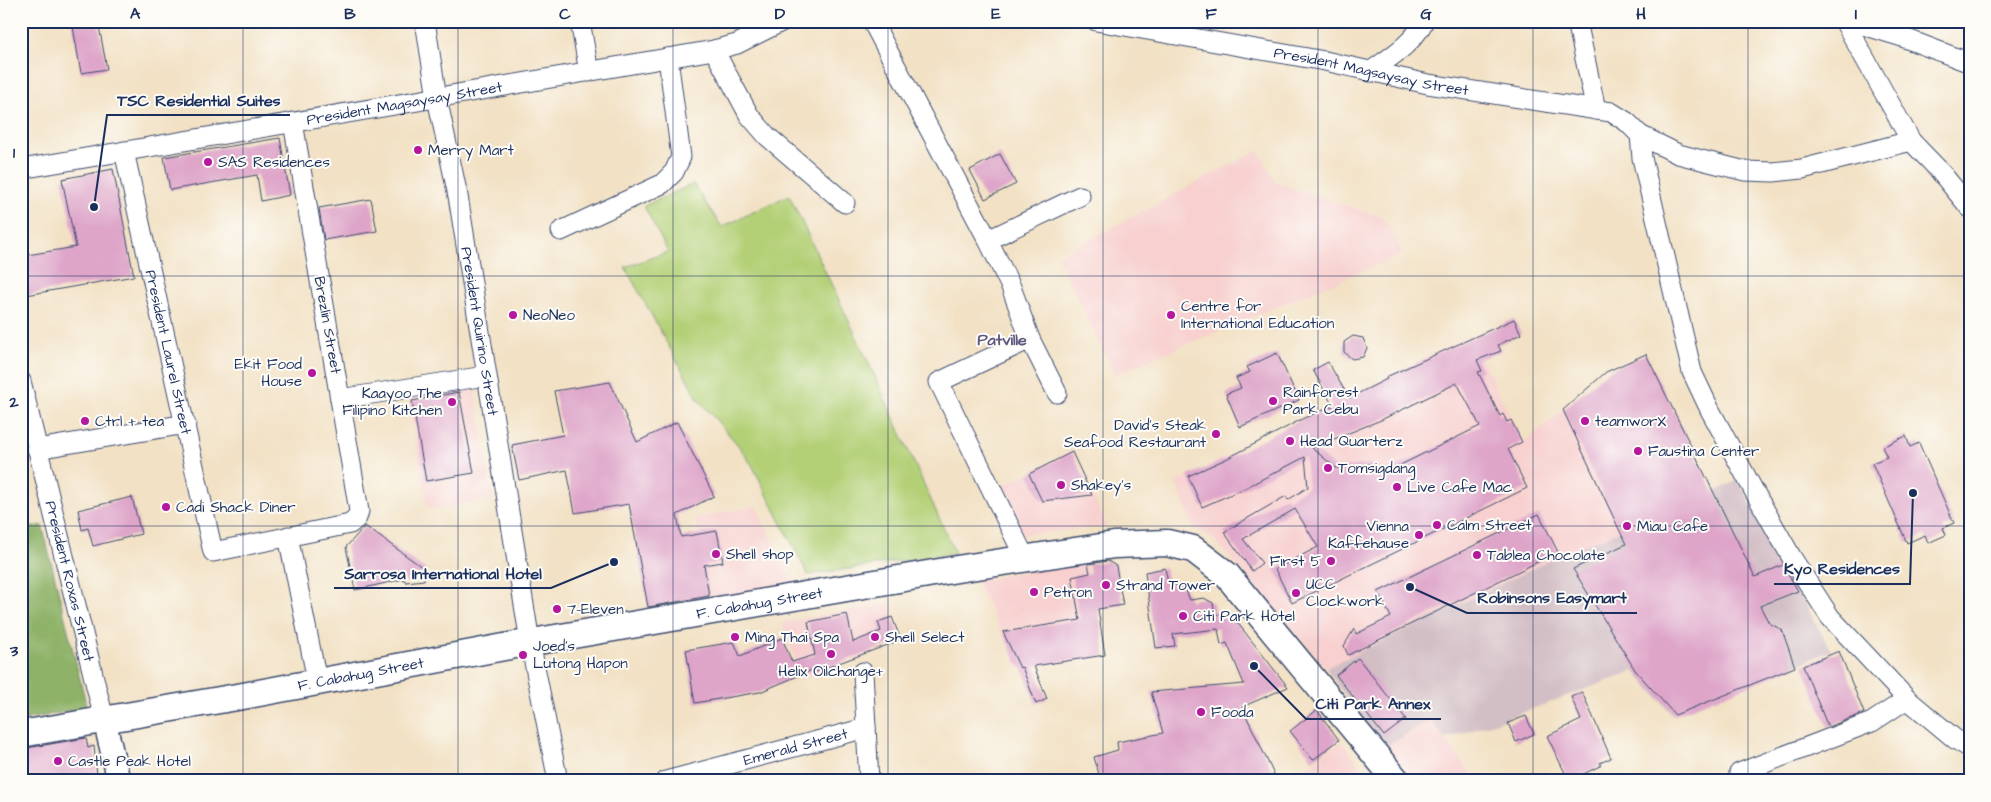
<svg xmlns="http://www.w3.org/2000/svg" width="1991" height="802" font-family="'Architects Daughter',sans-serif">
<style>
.built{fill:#f7d0cf}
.industrial{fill:#d2bec5}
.green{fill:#b3d077;stroke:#67806a}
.forest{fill:#8eb268;stroke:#547063}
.building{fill:#dea5c9;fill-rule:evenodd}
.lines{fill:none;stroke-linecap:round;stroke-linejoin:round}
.minor-casing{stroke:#3b4a6d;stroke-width:21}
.tertiary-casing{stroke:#3b4a6d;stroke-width:25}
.secondary-casing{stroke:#3b4a6d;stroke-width:29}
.minor{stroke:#fff;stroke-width:19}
.tertiary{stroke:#fff;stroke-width:22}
.secondary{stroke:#fff;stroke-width:26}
.grid{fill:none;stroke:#1b2f5e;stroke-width:1;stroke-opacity:0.55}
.poi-dot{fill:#b5179e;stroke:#fdfcf7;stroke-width:2}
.labels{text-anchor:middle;stroke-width:4;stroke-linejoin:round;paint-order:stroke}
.street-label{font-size:15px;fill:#1b2f5e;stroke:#fdfcf7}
.poi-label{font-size:15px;fill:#1b2f5e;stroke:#fdfcf7;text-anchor:start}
.neighbourhood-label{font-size:16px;font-weight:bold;fill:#5f5883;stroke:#fdfcf7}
.leader{fill:none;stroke:#1b2f5e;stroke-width:2}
.callout-dot{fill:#1b2f5e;stroke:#fdfcf7;stroke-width:2}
.callout-label{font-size:16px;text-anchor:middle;font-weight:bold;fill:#1b2f5e;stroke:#fdfcf7;stroke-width:4;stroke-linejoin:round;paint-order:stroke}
.neatline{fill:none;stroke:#1b2f5e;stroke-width:2}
.grid-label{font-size:16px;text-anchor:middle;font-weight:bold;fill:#1b2f5e}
</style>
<rect width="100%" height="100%" fill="#fdfcf7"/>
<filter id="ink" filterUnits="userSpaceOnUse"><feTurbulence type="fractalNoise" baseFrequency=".02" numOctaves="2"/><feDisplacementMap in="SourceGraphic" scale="10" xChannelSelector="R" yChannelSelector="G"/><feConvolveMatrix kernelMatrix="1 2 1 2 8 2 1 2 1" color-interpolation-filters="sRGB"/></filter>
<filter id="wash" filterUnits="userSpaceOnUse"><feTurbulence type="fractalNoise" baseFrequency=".0096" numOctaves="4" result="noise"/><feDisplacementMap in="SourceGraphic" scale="20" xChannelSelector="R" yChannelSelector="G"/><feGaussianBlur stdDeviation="1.12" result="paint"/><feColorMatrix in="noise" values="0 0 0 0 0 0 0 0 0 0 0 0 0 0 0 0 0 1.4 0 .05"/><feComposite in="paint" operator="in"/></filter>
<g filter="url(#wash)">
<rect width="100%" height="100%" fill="#f2e1c4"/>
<g class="built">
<polygon points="1258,150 1276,183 1383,217 1403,254 1115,374 1057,257"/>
<polygon points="1470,336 1524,443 1606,373 1646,353 1714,492 1559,556 1326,668 1213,538 1193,528 1176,482"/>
<polygon points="474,386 493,499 428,510 408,397"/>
<polygon points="1073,450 1107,527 1018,535 993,491"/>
<polygon points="756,506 794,585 710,599 695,518"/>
<polygon points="1086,560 1105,657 1019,668 976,581"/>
<polygon points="889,604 902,641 802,679 782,622"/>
<polygon points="1431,719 1445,739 1475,779 1406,781 1381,749"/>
<polygon points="1342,742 1372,781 1286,781"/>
</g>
<polygon class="industrial" points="1738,480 1831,651 1673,715 1634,671 1497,722 1445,739 1431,720 1381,749 1326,668 1559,556 1714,492"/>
<polygon class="green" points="693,184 722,227 789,195 867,359 955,553 808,575 752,465 738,445 698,399 625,267 668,252 644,206"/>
<polygon class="forest" points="42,525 87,708 21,720 21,530"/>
<g id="blocks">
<g class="building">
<polygon points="72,21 98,21 107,69 81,73"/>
<polygon points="280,138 290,195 261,201 257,175 170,190 164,157"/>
<polygon points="1000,154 1016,184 985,199 970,170"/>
<polygon points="113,169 134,276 21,296 21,256 76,247 62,179"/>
<polygon points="371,199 377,231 324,240 319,208"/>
<path d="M1514,319L1521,334L1498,345L1501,351L1477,360L1482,371L1478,372L1500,416L1503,414L1507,422L1511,420L1522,442L1508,449L1527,488L1292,603L1275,569L1318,547L1295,509L1243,539L1262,563L1252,571L1224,532L1286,496L1288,500L1308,487L1305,457L1243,489L1202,507L1188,476L1226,459L1304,418L1333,406L1313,370L1328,362L1349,398L1387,379L1386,377ZM1457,383L1480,426L1384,473L1380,467L1370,473L1371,464L1336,468L1312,448L1381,420Z"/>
<polygon points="1353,336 1363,338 1367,348 1363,357 1352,359 1344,352 1344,342"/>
<polygon points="1277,353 1299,400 1240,427 1226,394 1241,388 1236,378 1250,372 1247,367"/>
<polygon points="1646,354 1755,577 1783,565 1798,591 1760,606 1769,623 1782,630 1795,667 1675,715 1635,670 1573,569 1626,544 1563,410 1606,372"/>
<polygon points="610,382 637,442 677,422 714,496 677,515 681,537 717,531 723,562 704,565 709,596 648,607 629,504 575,513 567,470 519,480 512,445 563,435 554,391"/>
<polygon points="459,392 474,473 426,481 412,401"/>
<polygon points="1906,436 1910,447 1919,443 1954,523 1943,528 1946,535 1928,543 1925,535 1907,543 1872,463 1887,457 1882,447"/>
<polygon points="1072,452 1092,495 1042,501 1029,474"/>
<polygon points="132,497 141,534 93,546 88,528 82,530 78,510"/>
<polygon points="1539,514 1558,552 1348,655 1344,646 1354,629 1356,634 1391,617 1378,592"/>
<polygon points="365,526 426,570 424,580 406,582 404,579 355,590 346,547"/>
<polygon points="1108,561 1116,566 1123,605 1098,609 1105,655 1034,666 1047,699 1036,704 1022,667 1020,668 1003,632 1080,620 1072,577 1090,573 1088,564"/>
<polygon points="1165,568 1168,583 1185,588 1190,600 1204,598 1213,603 1215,615 1229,612 1288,687 1242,707 1277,781 1101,781 1094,757 1118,750 1117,742 1163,733 1151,692 1244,684 1227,643 1221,645 1218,629 1173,634 1175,646 1156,648 1145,572"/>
<polygon points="847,614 853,642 881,631 878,622 892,617 901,640 812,673 812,670 760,692 695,703 686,650 734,642 740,656 782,638 792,662 815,655 808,622"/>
<polygon points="1839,651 1864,713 1828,727 1803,666"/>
<polygon points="1358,658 1406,719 1384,736 1336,675"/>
<polygon points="1582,692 1611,758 1600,763 1602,765 1569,781 1547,736 1581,720 1571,697"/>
<polygon points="1317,710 1339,740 1313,760 1290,731"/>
<polygon points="1526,716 1534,734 1516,742 1508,723"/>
<polygon points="86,738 88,748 94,746 97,775 85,777 86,781 21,781 21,749"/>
</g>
</g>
</g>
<g filter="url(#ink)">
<use href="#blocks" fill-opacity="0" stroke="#3b4a6d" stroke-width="1"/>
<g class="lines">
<defs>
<g id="minor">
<path id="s1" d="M425,21L437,98L458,196L530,642L558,781"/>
<polyline points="580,21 589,72"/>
<polyline points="872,21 988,240 1011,287 1030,339 1057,393"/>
<path id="s2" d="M1096,21L1325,61L1428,84L1611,112L1627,122L1640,135L1678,154L1745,171L1773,172L1802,169L1911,141"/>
<polyline points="1577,21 1596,110"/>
<polyline points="1844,21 1911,141 1939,170 1970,208"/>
<polyline points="1850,21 1902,37 1970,63"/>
<polyline points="714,50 749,115 767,136 845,203"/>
<path d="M1370,72C1389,58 1413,44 1424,21"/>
<polyline points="1640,135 1642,158 1692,372 1710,410 1754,491 1792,558 1830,617 1907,699 1955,739 1970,748"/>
<path id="s3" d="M124,151L213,552L350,524L357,518L359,511L293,122"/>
<path id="s4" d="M21,169L714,50L737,44L783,21"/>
<polyline points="561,231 662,184 674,172 681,157 668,58"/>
<polyline points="988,240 1080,196"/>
<path id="s5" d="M21,381L104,719"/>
<polyline points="340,399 485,376"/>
<polyline points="37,449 186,424"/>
<polyline points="288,536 317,681"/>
<polyline points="1025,558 939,382 1030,339"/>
<polyline points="863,672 869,781"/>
<polyline points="1739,773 1872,722 1907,699"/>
<path id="s6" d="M666,781L866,728"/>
</g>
<polyline id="tertiary" points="104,719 119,781"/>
<g id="secondary">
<path id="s7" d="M21,734L243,696L515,645L957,569L1114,545L1167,543L1193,549L1227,575L1397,781"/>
</g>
</defs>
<use href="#minor" class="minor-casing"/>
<use href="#tertiary" class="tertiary-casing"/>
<use href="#secondary" class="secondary-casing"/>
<use href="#minor" class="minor"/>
<use href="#tertiary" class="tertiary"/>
<use href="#secondary" class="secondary"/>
</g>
</g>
<path class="grid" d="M243,21V781M458,21V781M673,21V781M888,21V781M1103,21V781M1318,21V781M1533,21V781M1748,21V781M21,276H1970M21,526H1970"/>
<g class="poi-dot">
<circle cx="418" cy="150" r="5"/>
<circle cx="208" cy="162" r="5"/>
<circle cx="513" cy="315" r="5"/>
<circle cx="1171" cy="315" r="5"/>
<circle cx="312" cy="373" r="5"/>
<circle cx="1273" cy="401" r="5"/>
<circle cx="452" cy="402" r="5"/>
<circle cx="85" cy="421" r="5"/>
<circle cx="1585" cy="421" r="5"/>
<circle cx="1216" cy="434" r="5"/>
<circle cx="1290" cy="441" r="5"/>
<circle cx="1638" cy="451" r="5"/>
<circle cx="1328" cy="468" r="5"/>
<circle cx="1061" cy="485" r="5"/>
<circle cx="1397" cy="487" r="5"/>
<circle cx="166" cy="507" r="5"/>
<circle cx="1437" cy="525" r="5"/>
<circle cx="1627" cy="526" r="5"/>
<circle cx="1419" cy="535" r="5"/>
<circle cx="716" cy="554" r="5"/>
<circle cx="1477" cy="555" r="5"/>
<circle cx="1331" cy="561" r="5"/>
<circle cx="1106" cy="585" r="5"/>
<circle cx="1034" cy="592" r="5"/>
<circle cx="1296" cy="593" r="5"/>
<circle cx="557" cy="609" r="5"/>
<circle cx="1183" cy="616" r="5"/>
<circle cx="735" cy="637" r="5"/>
<circle cx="875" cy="637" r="5"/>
<circle cx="831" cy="654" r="5"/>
<circle cx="523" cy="655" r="5"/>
<circle cx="1201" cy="712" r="5"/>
<circle cx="58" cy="761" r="5"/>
</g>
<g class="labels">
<g class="street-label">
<text dy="5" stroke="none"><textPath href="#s2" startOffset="280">President Magsaysay Street</textPath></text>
<text dy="5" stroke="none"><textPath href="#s4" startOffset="389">President Magsaysay Street</textPath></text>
<text transform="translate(328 325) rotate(80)" y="5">Brezlin Street</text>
<text dy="5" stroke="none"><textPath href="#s1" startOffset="315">President Quirino Street</textPath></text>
<text dy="5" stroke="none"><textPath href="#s3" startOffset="206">President Laurel Street</textPath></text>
<text dy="5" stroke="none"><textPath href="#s5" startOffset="206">President Roxas Street</textPath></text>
<text dy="5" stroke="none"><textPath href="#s7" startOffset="750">F. Cabahug Street</textPath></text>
<text dy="5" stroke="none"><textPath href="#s7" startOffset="345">F. Cabahug Street</textPath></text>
<text dy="5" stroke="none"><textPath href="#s6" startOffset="134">Emerald Street</textPath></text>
</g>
<g class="poi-label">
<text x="428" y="155">Merry Mart</text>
<text x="218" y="167">SAS Residences</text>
<text x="1181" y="311">Centre for<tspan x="1181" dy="17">International Education</tspan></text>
<text x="523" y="320">NeoNeo</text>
<text x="302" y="369" text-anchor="end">Ekit Food<tspan x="302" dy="17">House</tspan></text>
<text x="1283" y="397">Rainforest<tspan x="1283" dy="17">Park Cebu</tspan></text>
<text x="442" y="398" text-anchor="end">Kaayoo The<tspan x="442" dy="17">Filipino Kitchen</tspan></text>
<text x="95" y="426">Ctrl + tea</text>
<text x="1595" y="426">teamworX</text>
<text x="1206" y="430" text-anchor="end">David's Steak<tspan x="1206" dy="17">Seafood Restaurant</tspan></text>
<text x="1300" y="446">Head Quarterz</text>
<text x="1648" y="456">Faustina Center</text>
<text x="1338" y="473">Tomsigdang</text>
<text x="1071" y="490">Shakey's</text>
<text x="1407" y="492">Live Cafe Mac</text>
<text x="176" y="512">Cadi Shack Diner</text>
<text x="1447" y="530">Calm Street</text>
<text x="1409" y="531" text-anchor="end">Vienna<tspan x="1409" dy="17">Kaffehause</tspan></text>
<text x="1637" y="531">Miau Cafe</text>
<text x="726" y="559">Shell shop</text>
<text x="1487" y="560">Tablea Chocolate</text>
<text x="1321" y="566" text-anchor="end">First 5</text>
<text x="1306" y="589">UCC<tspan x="1306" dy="17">Clockwork</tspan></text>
<text x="1116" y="590">Strand Tower</text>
<text x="1044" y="597">Petron</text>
<text x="567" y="614">7-Eleven</text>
<text x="1193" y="621">Citi Park Hotel</text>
<text x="745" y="642">Ming Thai Spa</text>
<text x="885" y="642">Shell Select</text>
<text x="533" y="651">Joed's<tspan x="533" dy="17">Lutong Hapon</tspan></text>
<text x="831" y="676" text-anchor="middle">Helix Oilchange+</text>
<text x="1211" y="717">Fooda</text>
<text x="68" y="766">Castle Peak Hotel</text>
</g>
<g class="neighbourhood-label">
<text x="1002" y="345">Patville</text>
</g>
</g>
<path class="leader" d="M94 207L107 115H290M1913 493L1910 584H1774M614 562L551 588H334M1410 587L1467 613H1637M1254 666L1306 719H1441"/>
<g class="callout-dot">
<circle cx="94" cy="207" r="5"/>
<circle cx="1913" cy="493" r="5"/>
<circle cx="614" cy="562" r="5"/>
<circle cx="1410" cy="587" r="5"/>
<circle cx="1254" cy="666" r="5"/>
</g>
<g class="callout-label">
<text x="199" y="106">TSC Residential Suites</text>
<text x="1842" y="574">Kyo Residences</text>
<text x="443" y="579">Sarrosa International Hotel</text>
<text x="1552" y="603">Robinsons Easymart</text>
<text x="1373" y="709">Citi Park Annex</text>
</g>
<rect width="1991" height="802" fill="none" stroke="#fdfcf7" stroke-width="55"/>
<rect x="28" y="28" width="1936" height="746" class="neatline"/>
<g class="grid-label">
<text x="135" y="19">A</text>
<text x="350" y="19">B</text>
<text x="565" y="19">C</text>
<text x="780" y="19">D</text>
<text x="996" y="19">E</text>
<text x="1211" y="19">F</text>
<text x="1426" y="19">G</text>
<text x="1641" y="19">H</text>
<text x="1856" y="19">I</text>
<text x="14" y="158">1</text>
<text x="14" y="407">2</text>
<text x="14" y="656">3</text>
</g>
</svg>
